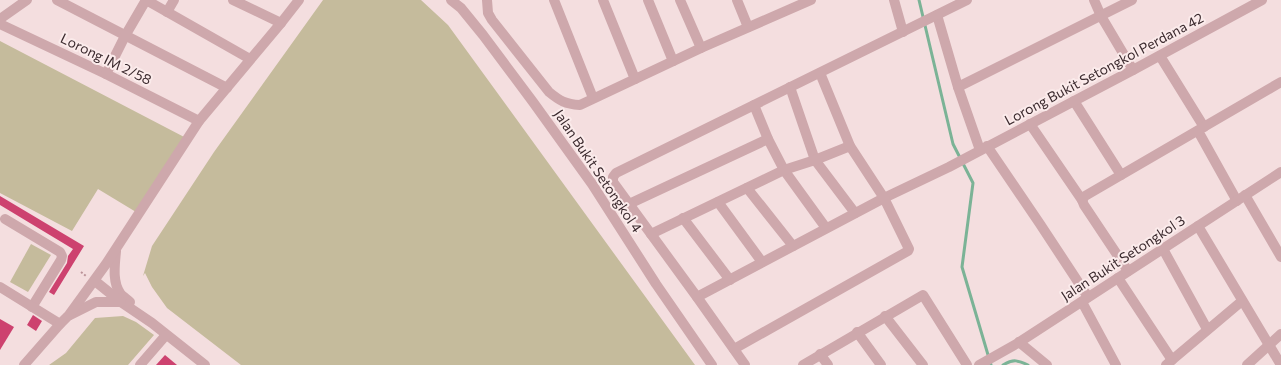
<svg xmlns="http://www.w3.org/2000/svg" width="1281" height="365" font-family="Commissioner,sans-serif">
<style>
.green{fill:#c5bb9c}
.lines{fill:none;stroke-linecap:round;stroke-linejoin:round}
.stream{stroke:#7bb396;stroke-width:3}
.building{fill:#cd426f}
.path{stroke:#ba9298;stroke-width:2;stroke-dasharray:2 2;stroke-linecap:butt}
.minor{stroke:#cea8ac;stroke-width:10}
.labels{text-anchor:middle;stroke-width:4;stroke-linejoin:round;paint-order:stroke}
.street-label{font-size:14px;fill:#3a292d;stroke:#fbebeb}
</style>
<rect width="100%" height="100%" fill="#f4dedf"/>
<g class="green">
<polygon points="323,0 421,0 448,25 695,365 241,365 167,308 152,287 145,273 143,276 152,246 214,152"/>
<polygon points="0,41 188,139 136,212 98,189 72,231 0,193"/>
<polygon points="31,244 51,255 28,292 10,282"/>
<polygon points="123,316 136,322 154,335 128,365 49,365 66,353 95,318"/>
</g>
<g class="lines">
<g class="stream">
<polyline points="919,0 953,144 973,183 962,267 991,365"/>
<path d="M1003,365C1013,359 1018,360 1028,365"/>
</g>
</g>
<g class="building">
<polygon points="0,196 84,246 54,295 49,292 67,263 68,256 73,249 0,205"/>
<polygon points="33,315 42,321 36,331 27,325"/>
<polygon points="0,319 14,327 0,350"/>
<polygon points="165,355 177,365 156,365"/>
</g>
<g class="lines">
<polyline class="path" points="81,272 86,276"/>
<g class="minor">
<polyline points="57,0 227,88"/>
<polyline points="146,0 250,59"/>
<polyline points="233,0 281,23"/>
<polyline points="451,0 461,8 483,35 533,102 592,184 656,284 712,365"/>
<path d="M487,0L488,13L492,20L549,92C560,101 565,104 580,105L701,48L811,0"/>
<polyline points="554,0 593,98"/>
<polyline points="603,0 635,79"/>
<polyline points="648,0 673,61"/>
<polyline points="680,0 701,48"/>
<polyline points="737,0 748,27"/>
<polyline points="894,0 903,32"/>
<polyline points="1094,0 1101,16 1133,70"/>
<polyline points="167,12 174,0"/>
<polyline points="937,15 958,87 980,150"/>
<polyline points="0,19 27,0"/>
<polyline points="0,24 106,74 199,121"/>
<polyline points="1160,56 1204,127"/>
<polyline points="106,74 125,36 146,0"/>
<polyline points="790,87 815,160 855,213"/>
<polyline points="958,87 1132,0"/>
<polyline points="1074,101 1121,175"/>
<polyline points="754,105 768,139 784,170 826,228"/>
<polyline points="1030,124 1082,200 1084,205 1128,271"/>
<polyline points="1198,131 1237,201"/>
<polyline points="987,146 1040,224 1088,297"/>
<polyline points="747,188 793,246"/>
<polyline points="1245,195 1281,257"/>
<polyline points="1082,200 1085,196 1281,82"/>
<polyline points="718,202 762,262"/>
<polyline points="629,204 768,139"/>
<polyline points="683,218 730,280"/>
<polyline points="5,219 60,252 62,256 61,260 32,307"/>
<polyline points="1198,226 1281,365"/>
<polyline points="651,234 784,170 815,160 850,146"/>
<polyline points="1163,249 1207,329"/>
<path d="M116,251C115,264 112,281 120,293C122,296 127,299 130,302"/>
<polyline points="1118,278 1172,360"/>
<polyline points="95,281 121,302 152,323 205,365"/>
<polyline points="0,287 60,324"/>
<polyline points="697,297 884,198 949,167 1133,70 1262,0"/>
<polyline points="1082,302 1116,365"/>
<polyline points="70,315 96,302 121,302"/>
<polyline points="885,316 923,365"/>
<polyline points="857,332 881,365"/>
<polyline points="1019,342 1047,365"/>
<polyline points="734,349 908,251 909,249 884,198 850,146 820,73"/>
<polyline points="820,354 828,365"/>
<polyline points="24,365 60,324 69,315 106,264 199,121 281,23 299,0"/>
<polyline points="140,365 166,335"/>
<polyline points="745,365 697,297 613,182 613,177 616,173 967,0"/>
<polyline points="803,365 923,295 967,365"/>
<polyline points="979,365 1018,343 1281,172"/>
<polyline points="1166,365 1242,301"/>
<polyline points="1247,365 1281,334"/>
</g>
</g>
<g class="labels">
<g class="street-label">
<text transform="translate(106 59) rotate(26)" y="5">Lorong IM 2/58</text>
<text transform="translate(1104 69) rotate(-28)" y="5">Lorong Bukit Setongkol Perdana 42</text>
<text transform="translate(598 171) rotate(56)" y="5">Jalan Bukit Setongkol 4</text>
<text transform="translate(1123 258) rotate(-33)" y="5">Jalan Bukit Setongkol 3</text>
</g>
</g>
</svg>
